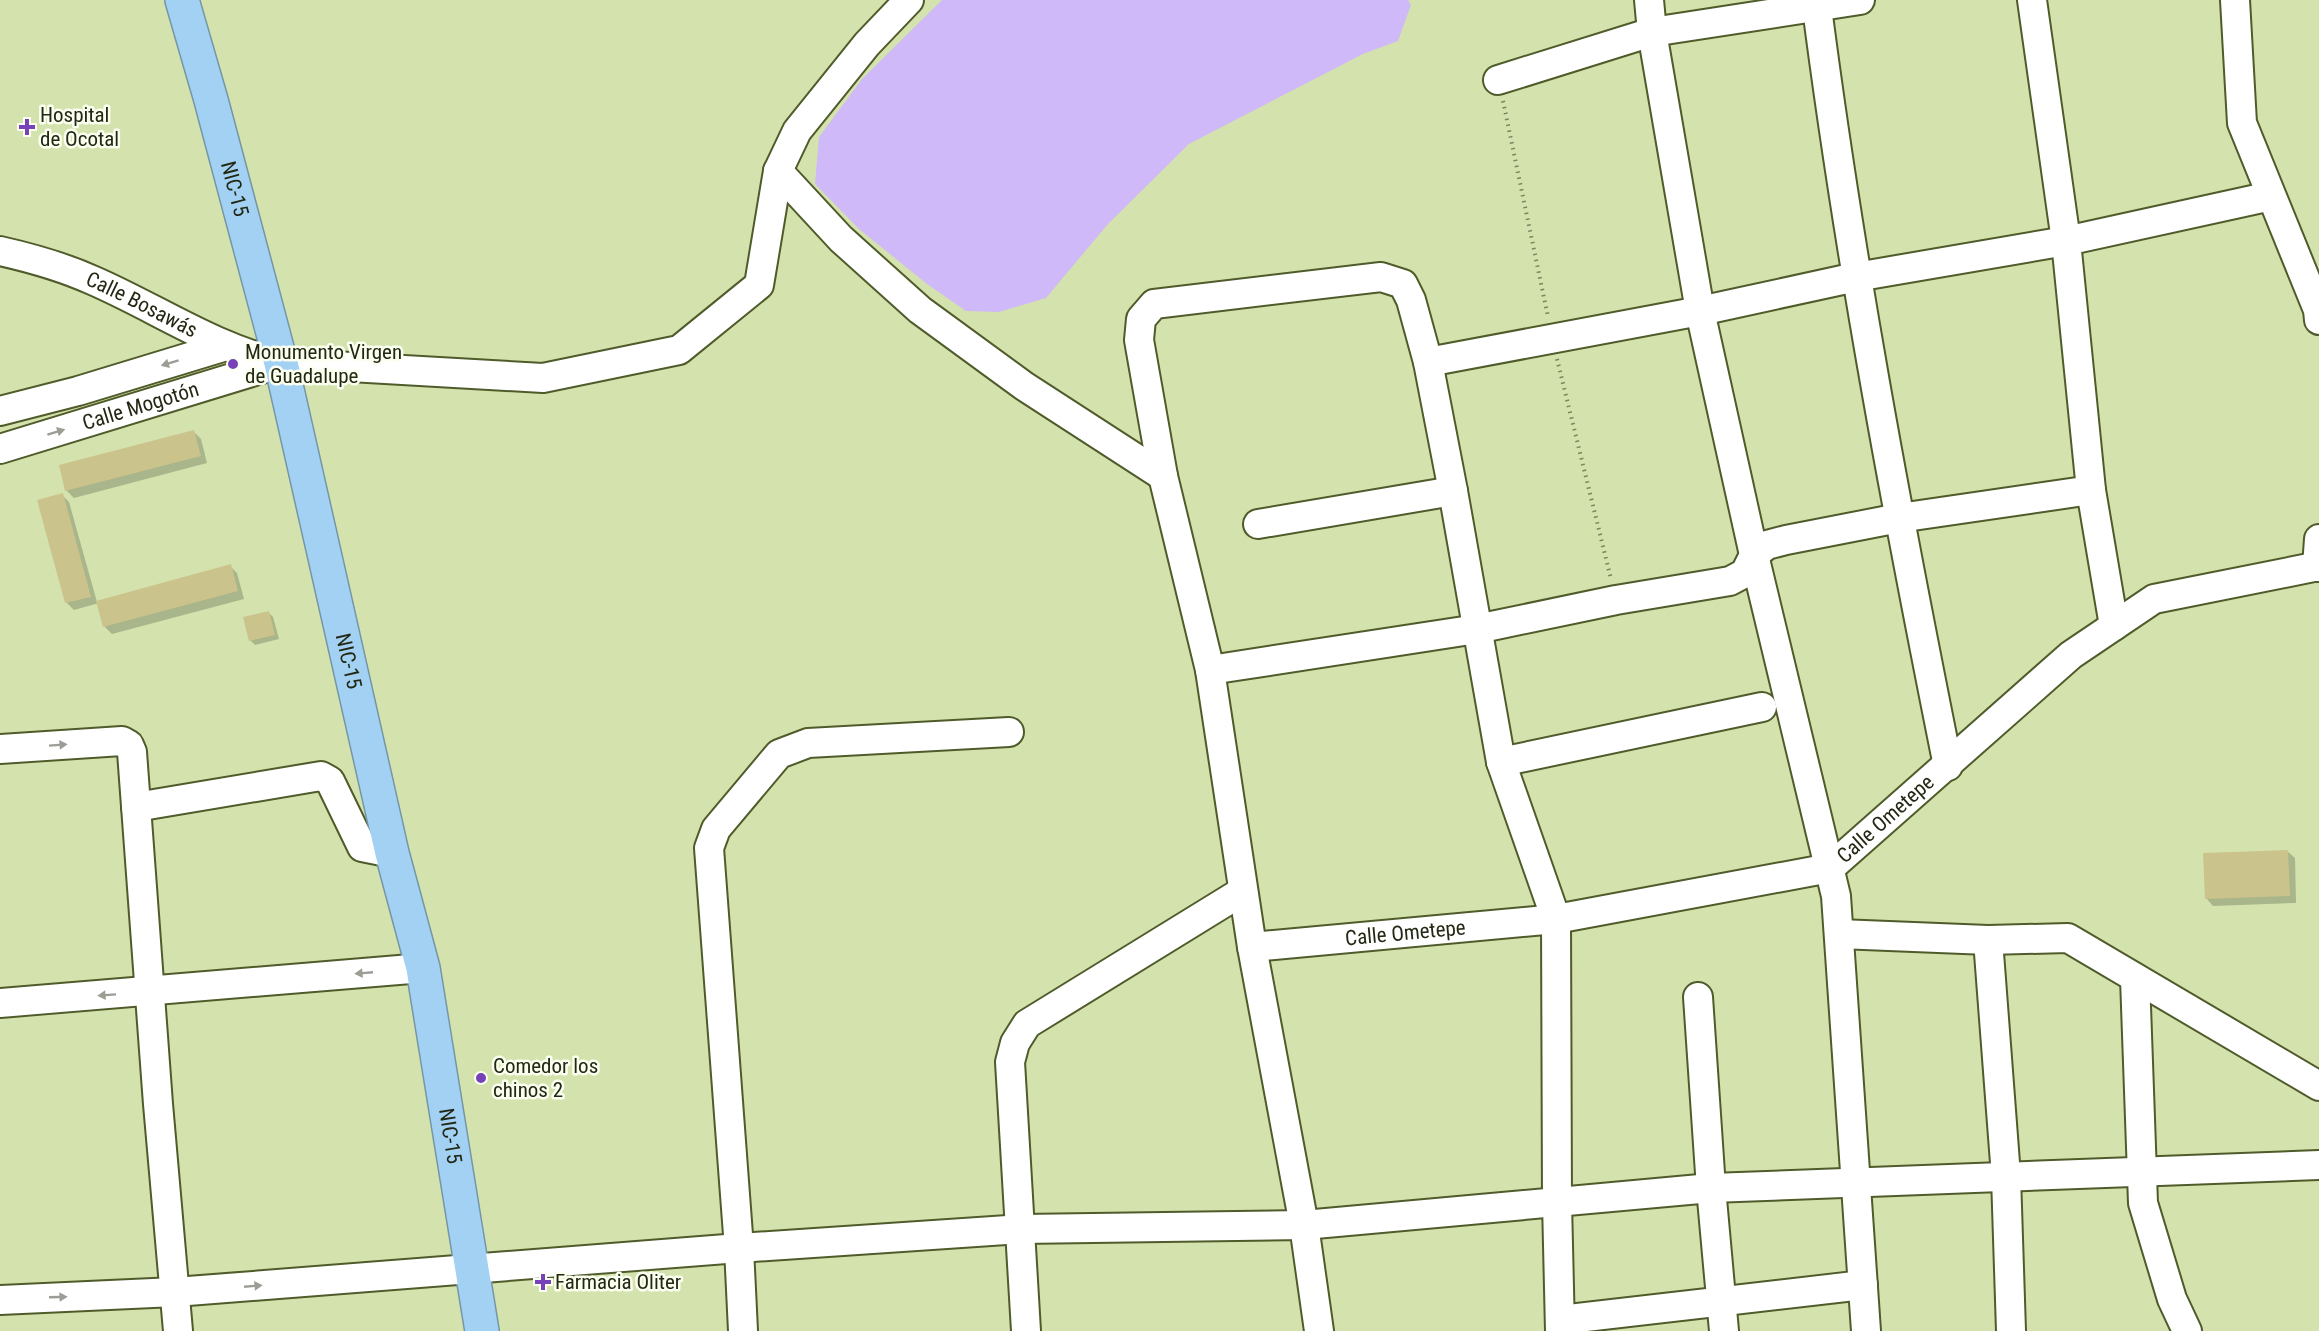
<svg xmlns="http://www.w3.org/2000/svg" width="2319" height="1331" font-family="'Roboto Condensed',sans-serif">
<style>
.green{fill:#cfb9f8}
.shadow{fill:#0003}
.building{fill:#cbc38c}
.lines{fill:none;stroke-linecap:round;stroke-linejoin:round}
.minor-casing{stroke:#4f5b2a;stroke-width:32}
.highway-casing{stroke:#7596a5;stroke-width:36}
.path{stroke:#7b8560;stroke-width:4;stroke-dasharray:1.5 4.5;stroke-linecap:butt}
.minor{stroke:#fff;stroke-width:28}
.highway{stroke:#a2d1f4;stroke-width:33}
.oneway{fill:#9c9e95}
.poi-dot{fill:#7742b9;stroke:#faffef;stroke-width:2}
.labels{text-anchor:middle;stroke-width:5;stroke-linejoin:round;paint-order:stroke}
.poi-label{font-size:21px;fill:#222813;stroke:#faffef;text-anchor:start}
.street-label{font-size:21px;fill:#222813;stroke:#faffef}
</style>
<rect width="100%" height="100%" fill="#d4e3ad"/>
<polygon class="green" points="942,0 1408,0 1411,5 1398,41 1363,54 1189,144 1108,224 1046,298 999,312 966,311 927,284 859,229 815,184 819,137 862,79"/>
<g class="shadow">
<polygon points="193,431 201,439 207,463 74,498 67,491 60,466"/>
<polygon points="62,495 69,502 97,602 230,566 237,573 244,599 112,634 105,627 99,603 74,610 67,603 39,501"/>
<polygon points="268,612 273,617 279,639 255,645 250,640"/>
<polygon points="2287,851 2295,858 2296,903 2213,906 2206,898"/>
</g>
<g class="building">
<polygon points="194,430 201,456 65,491 59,465"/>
<polygon points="63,493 91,597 65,603 37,500"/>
<polygon points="231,564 238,591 103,627 96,601"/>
<polygon points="269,611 275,635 249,641 243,617"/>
<polygon points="2288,850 2290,896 2205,899 2203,853"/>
</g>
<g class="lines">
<defs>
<g id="minor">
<polyline points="1649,0 1652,32 1700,311 1754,555 1836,896 1866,1331"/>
<path d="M1816,0C1849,257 1897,512 1948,766"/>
<polyline points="2032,0 2066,241 2091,490 2114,626"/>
<polyline points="2235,0 2242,123 2318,310 2319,320"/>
<polyline points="1498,80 1652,32 1860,0"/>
<polyline points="778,171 841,239 920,310 1024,386 1163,476"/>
<path id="s1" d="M0,251C31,258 63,267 92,280C155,307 213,348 281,363L543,378L679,350L759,285L778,171L797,131L867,44L909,0"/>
<polyline points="1428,362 1700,311 1856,277 2066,241 2271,196"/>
<polyline points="0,411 78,391 226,346"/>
<path id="s2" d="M0,449L281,363"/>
<polyline points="1258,524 1453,491"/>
<polyline points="2317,567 2319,539"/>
<polyline points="1210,670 1477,629 1616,600 1730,581 1745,573 1754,555 1767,545 1786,540 1899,518 2091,490"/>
<polyline points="0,749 122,741 129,745 132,752 158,1104 178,1331"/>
<polyline points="1501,762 1762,707"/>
<polyline points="136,807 321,776 330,781 362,847 392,853"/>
<polyline points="1839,934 1988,940 2068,938 2319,1086"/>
<polyline points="1988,940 2006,1176 2011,1331"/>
<path id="s3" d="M1252,947L1556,919L1830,868L2071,655L2154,599L2319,566"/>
<polyline points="2135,978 2143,1203 2172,1299 2187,1331"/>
<polyline points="1698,997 1711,1188 1724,1331"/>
<polyline points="0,1003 423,968"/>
<polyline points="0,1300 175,1292 739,1248 1021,1229 1304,1225 1711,1188 2319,1165"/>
<polyline points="1560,1320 1863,1285"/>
<polyline points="743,1331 739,1248 709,848 716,829 779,754 808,743 1009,732"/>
<polyline points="1026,1331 1010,1062 1015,1043 1027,1024 1243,891"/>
<polyline points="1319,1331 1304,1225 1252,947 1210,670 1163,476 1139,340 1141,319 1154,304 1381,277 1403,284 1411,300 1428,362 1453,491 1501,762 1556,919 1557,1202 1560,1331"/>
</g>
<g id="highway">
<path id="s4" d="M182,0L211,100L281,363L392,853L423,968L482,1331"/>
</g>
</defs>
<use href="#minor" class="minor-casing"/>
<use href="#highway" class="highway-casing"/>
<g class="path">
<polyline points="1503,101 1548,317"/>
<polyline points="1557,359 1611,579"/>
</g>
<use href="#minor" class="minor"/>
<use href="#highway" class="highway"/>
</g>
<defs><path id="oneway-solid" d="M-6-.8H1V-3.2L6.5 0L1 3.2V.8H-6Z" transform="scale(1.5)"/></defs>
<g class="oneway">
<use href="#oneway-solid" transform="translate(170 363) rotate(163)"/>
<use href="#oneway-solid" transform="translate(56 432) rotate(-17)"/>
<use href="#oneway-solid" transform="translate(58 745) rotate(-4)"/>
<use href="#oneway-solid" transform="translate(364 973) rotate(175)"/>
<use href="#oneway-solid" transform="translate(107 995) rotate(176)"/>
<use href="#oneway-solid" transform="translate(253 1286) rotate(-5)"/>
<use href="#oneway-solid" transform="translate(58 1297) rotate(-2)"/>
</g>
<g class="poi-dot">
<path d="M24 118h6v6h6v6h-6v6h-6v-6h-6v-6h6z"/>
<circle cx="233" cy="364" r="6"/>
<circle cx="481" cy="1078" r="6"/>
<path d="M540 1273h6v6h6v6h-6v6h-6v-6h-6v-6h6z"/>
</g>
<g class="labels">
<g class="poi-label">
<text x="40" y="122">Hospital<tspan x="40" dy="24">de Ocotal</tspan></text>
<text x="245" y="359">Monumento Virgen<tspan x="245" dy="24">de Guadalupe</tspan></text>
<text x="493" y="1073">Comedor los<tspan x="493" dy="24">chinos 2</tspan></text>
<text x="555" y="1289">Farmacia Oliter</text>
</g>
<g class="street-label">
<text dy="7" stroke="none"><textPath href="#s4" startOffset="196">NIC-15</textPath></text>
<text dy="7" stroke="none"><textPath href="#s1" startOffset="152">Calle Bosawás</textPath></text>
<text dy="7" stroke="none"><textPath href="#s2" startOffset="147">Calle Mogotón</textPath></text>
<text dy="7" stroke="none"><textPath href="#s4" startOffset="682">NIC-15</textPath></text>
<text dy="7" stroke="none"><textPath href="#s3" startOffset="658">Calle Ometepe</textPath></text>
<text dy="7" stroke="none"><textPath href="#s3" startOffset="154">Calle Ometepe</textPath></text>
<text dy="7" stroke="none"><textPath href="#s4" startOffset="1168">NIC-15</textPath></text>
</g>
</g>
</svg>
